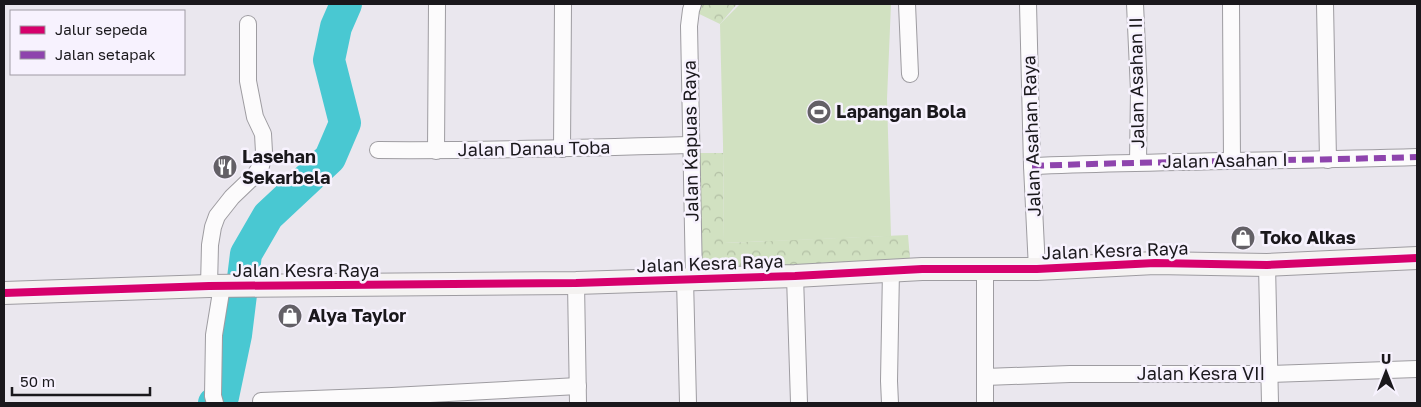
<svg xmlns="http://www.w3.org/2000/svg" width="1421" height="407" font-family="'Golos Text',sans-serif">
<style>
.park{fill:url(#park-crowns)}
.pitch{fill:#d1e1c1}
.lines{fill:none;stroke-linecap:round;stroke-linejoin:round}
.river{stroke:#49c8d2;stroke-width:32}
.street-casing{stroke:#9e9ca1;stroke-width:18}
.secondary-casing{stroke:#9e9ca1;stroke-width:24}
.street{stroke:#fcfbfc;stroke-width:16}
.secondary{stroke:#f4f2f1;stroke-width:22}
.quiet{stroke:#8e44ad;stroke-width:6;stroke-dasharray:12 6;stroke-linecap:butt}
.cycleway-casing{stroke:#f7f2fe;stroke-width:11}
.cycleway{stroke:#d6006c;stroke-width:8}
.labels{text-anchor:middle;stroke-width:5;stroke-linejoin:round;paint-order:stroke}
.street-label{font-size:18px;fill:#1a181c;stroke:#f7f2fe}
.poi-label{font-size:18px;font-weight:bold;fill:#1a181c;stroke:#f7f2fe;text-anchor:start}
</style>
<defs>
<pattern id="park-crowns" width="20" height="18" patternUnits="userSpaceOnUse" patternTransform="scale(1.25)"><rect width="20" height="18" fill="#d1e1c1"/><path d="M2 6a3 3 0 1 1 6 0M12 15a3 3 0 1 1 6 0" fill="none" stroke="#b3c0a5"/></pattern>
</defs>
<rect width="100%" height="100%" fill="#eae7ee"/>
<g class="park">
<polygon points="697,4 737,4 720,24 691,10"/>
<polygon points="691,153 723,153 724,243 908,235 910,259 694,270"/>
</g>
<polygon class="pitch" points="740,4 891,4 887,99 891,236 724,243 723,144 720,24"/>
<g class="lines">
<polyline class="river" points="214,403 223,397 236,335 246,254 268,216 330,158 345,123 329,60 336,27 346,4"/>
<defs>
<g id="street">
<polyline points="693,4 691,10 689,26 694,279"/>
<polyline points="907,4 910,74"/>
<polyline points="1028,4 1032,166 1037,269"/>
<polyline points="1135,4 1139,91 1138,162"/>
<polyline points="1231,4 1232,161"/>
<polyline points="1325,4 1328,160"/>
<polyline points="562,149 563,4"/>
<path d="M378,150C482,151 586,148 691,145"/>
<polyline points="436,151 437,4"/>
<path d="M1032,166C1161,161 1289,161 1417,157"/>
<polyline points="1267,265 1270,403"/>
<polyline points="795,276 799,403"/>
<polyline points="685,279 688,403"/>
<polyline points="576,283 578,403"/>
<polyline points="209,286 210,245 213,227 217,216 232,197 255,175 261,166 264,152 263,134 255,117 248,81 248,24"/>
<polyline points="985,377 1070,374 1269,374 1417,369"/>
<polyline points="261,401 392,396 578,386"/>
<polyline points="215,403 213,396 214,335 222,286"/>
<polyline points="890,403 889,381 891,270"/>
<polyline points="985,403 985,269"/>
</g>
<polyline id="secondary" points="4,293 209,286 576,283 795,276 922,269 1037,269 1155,263 1267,265 1417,258"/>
</defs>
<use href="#street" class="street-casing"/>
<use href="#secondary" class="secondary-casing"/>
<use href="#street" class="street"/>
<use href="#secondary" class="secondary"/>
<path class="quiet" d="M1032,166C1161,161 1289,161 1417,157"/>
<defs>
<polyline id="cycleway" points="4,293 209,286 576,283 795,276 922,269 1037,269 1155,263 1267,265 1417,258"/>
</defs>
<use href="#cycleway" class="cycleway-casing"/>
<use href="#cycleway" class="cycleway"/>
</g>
<defs>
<symbol id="stadium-disc" viewBox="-11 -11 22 22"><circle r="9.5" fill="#636066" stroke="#f7f2fe"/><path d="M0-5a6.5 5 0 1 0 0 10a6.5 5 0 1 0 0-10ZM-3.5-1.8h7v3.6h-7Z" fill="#fff"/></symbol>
<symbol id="restaurant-disc" viewBox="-11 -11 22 22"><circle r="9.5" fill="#636066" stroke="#f7f2fe"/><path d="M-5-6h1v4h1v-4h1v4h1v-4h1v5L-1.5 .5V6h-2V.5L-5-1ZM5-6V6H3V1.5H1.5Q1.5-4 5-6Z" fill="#fff"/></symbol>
<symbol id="shop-disc" viewBox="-11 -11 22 22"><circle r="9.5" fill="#636066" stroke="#f7f2fe"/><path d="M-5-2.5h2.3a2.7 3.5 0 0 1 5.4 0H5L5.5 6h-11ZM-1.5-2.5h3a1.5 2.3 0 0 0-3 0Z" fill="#fff"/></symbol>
</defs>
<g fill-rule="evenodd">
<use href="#stadium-disc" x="805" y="98" width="28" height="28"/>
<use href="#restaurant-disc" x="211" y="153" width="28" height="28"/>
<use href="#shop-disc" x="1229" y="224" width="28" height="28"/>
<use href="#shop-disc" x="276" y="302" width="28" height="28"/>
</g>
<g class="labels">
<g class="street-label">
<text transform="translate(1137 83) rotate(-91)" y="6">Jalan Asahan II</text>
<text transform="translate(1032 136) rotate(-92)" y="6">Jalan Asahan Raya</text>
<text transform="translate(691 141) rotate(-91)" y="6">Jalan Kapuas Raya</text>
<text transform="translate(534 149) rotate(-1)" y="6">Jalan Danau Toba</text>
<text transform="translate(1225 161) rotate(-1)" y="6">Jalan Asahan I</text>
<text transform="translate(1115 251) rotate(-2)" y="6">Jalan Kesra Raya</text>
<text transform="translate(710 264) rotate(-2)" y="6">Jalan Kesra Raya</text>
<text x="306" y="277">Jalan Kesra Raya</text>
<text x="1201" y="380">Jalan Kesra VII</text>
</g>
<g class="poi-label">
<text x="836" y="118">Lapangan Bola</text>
<text x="242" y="163">Lasehan<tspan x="242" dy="21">Sekarbela</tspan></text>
<text x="1260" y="244">Toko Alkas</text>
<text x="308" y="322">Alya Taylor</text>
</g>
</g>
<rect width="1421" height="407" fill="none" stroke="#1a181c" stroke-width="10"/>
<rect x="10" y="10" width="175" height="65" fill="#f7f2fe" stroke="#9f9ba4"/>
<rect x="20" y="26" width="25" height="8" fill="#d6006c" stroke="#9f9ba4"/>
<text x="55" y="35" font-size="15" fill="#1a181c">Jalur sepeda</text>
<rect x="20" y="51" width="25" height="8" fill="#8e44ad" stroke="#9f9ba4"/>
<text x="55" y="60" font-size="15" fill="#1a181c">Jalan setapak</text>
<g transform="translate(1386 372)" stroke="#f7f2fe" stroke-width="4" paint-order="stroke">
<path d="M0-4L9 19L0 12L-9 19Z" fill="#1a181c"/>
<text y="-8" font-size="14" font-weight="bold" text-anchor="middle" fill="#1a181c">U</text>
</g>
<path d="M12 387v8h138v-8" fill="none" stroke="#1a181c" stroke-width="2.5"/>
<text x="20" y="387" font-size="15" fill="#1a181c" stroke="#f7f2fe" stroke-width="4" paint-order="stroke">50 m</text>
</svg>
